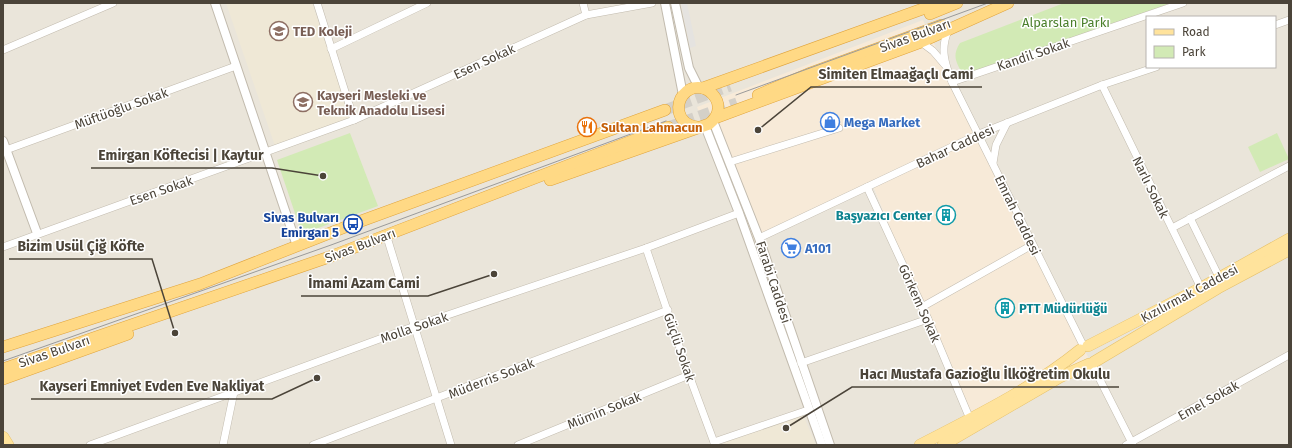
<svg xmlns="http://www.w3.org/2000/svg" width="1292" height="448" font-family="'Fira Sans',sans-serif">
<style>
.residential{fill:#eae5da;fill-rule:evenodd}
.commercial{fill:#f7ead8}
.education{fill:#efe8d6}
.green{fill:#d2eab5}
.parking{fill:#e5e3e0}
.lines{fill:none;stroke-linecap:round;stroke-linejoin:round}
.trunk-tunnel{stroke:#d4d0c8;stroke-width:11;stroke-dasharray:11 5.5;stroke-linecap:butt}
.minor-casing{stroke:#c2bbae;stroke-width:8}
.tertiary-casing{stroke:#c2bbae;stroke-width:10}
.primary-casing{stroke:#e6c16a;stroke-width:12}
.trunk-casing{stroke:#e0a43c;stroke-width:12}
.minor{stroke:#fff;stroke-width:7}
.tertiary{stroke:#fff;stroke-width:8}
.primary{stroke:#ffe39c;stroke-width:11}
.trunk{stroke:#ffd985;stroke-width:11}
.tram{stroke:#9a9a9a;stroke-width:1}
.labels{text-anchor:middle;stroke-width:3;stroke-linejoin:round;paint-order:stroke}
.park-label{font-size:13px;fill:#4a7f2a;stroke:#fff}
.education-label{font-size:13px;font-weight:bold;fill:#785e54;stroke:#fff;text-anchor:start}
.street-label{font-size:13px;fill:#4b4439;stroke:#fff}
.shop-label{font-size:13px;font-weight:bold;fill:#366cbe;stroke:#fff;text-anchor:start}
.food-label{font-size:13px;font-weight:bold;fill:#c56008;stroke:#fff;text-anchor:start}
.culture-label{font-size:13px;font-weight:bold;fill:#0d838f;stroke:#fff;text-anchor:end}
.transit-label{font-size:13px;font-weight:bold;fill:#164399;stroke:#fff;text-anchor:end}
.leader{fill:none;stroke:#4b4439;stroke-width:1.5}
.callout-dot{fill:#4b4439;stroke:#fff;stroke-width:1.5}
.callout-label{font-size:14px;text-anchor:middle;font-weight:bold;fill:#4b4439;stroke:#fff;stroke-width:3;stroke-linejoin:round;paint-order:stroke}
</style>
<rect width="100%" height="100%" fill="#f6f3ec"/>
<path class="residential" d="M3,3H1289V445H3ZM1147,17H1275V67H1147ZM873,186L1088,357L971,424Z"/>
<polygon class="commercial" points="923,20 979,139 1088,357 971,425 873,186 748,243 697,107"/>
<g class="education">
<polygon points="226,3 312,3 352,120 275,146"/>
<polygon points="803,415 816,445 725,445 724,442"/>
</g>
<g class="green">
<path d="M1064,3H1171L964,77C957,63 951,57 960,43Z"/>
<polygon points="350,133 378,206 302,234 277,160"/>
<polygon points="1277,133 1289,159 1260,172 1248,147"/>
</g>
<polygon class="parking" points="681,3 687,3 696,46 690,48"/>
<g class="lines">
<g class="trunk-tunnel">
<polyline points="665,110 730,86"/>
<polyline points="668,127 737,103"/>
</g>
<defs>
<g id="minor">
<polyline points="317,3 354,120"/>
<polyline points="583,3 586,15"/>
<polyline points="1275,25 1289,20"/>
<path d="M948,31C940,49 945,64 952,82L1084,347"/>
<polyline points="921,42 933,51 945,65"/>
<polyline points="331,49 427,3"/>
<polyline points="3,50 113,3"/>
<polyline points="952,82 1183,3"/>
<polyline points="1102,85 1201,288"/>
<polyline points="6,150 236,66"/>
<polyline points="730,162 839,128"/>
<polyline points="993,163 996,145 1007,123"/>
<polyline points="867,187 928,319 970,419"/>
<polyline points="1190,218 1219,277"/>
<polyline points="1172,228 1289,166"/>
<polyline points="386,234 451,445"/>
<polyline points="759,238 979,134 1102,85 1156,67"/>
<polyline points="3,247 354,120 586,15 652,3"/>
<polyline points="646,248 689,375 715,445"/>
<polyline points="922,307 1032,245"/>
<polyline points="801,363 928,319"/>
<polyline points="1092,364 1133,445"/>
<polyline points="714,442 808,410"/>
<polyline points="90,445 415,326 646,248 739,213"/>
<polyline points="223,445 234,392"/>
<polyline points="313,445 668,310"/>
<polyline points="518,445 689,375"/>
<polyline points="1126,445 1289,355"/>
</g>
<g id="tertiary">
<polyline points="215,3 297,246"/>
<polyline points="665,3 683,95"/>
<polyline points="675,3 689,68 699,88"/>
<polyline points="713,121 759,238 830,445"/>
<polyline points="705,126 739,213 822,445"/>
<polyline points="3,141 37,233"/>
</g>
<g id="primary">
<polyline points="1088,346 1201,288 1289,239"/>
<polyline points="1094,362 1218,288 1289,250"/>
<polyline points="3,437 8,445"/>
<path d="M920,445C974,417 1032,389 1080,350"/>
<polyline points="943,445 1060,377 1089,364"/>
</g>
<g id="trunk">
<polyline points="930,14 957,3"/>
<polyline points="703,88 939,3"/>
<polyline points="758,95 808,74 942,25"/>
<polyline points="715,118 921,42 1008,3"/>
<path d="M550,180L709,124C734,105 702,73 683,95C679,100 678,106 679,112C681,121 689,126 697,127"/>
<polyline points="3,347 200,284 353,224 665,110"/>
<polyline points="3,369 332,256 668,127"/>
<polyline points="3,379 128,334"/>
</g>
</defs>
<use href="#minor" class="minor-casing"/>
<use href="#tertiary" class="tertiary-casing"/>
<use href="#primary" class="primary-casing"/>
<use href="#trunk" class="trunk-casing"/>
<use href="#minor" class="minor"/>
<use href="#tertiary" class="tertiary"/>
<use href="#primary" class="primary"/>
<use href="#trunk" class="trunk"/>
<g class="tram">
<polyline points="736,95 988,3"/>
<polyline points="3,361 331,245 666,121"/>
</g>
</g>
<defs>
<symbol id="school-ring" viewBox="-11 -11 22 22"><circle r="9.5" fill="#fff" stroke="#8d6e63" stroke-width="1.5"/><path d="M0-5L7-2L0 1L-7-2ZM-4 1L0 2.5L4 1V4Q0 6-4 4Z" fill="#8d6e63"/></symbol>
<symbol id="shop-ring" viewBox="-11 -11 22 22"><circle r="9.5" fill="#fff" stroke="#3f7fe0" stroke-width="1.5"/><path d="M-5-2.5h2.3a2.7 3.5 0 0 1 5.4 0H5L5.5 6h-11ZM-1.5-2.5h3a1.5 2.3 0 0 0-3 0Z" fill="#3f7fe0"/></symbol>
<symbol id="restaurant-ring" viewBox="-11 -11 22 22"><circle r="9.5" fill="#fff" stroke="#e8710a" stroke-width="1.5"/><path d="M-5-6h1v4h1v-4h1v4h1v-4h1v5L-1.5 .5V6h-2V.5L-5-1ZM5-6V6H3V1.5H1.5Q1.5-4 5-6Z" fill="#e8710a"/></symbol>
<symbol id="building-ring" viewBox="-11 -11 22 22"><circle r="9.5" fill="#fff" stroke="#0f9aa8" stroke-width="1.5"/><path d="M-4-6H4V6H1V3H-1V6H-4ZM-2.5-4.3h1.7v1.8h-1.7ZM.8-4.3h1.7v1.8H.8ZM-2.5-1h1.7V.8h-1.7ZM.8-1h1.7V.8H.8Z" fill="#0f9aa8"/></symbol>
<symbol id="bus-ring" viewBox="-11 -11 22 22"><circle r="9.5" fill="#fff" stroke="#1a4fb4" stroke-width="1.5"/><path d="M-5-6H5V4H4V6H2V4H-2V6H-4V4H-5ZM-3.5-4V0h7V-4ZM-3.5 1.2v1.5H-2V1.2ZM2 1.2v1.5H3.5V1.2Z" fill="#1a4fb4"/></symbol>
<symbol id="supermarket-ring" viewBox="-11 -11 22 22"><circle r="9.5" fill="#fff" stroke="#3f7fe0" stroke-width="1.5"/><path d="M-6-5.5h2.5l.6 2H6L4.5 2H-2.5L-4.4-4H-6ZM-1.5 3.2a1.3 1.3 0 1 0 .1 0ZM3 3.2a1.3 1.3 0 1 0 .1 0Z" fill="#3f7fe0"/></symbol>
</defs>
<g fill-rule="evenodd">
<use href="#school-ring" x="268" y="20" width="22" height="22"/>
<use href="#school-ring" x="292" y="91" width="22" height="22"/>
<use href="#shop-ring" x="819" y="111" width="22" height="22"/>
<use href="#restaurant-ring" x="576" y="116" width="22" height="22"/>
<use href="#building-ring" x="935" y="204" width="22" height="22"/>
<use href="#bus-ring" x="342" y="213" width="22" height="22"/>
<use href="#supermarket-ring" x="780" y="237" width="22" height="22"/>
<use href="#building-ring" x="994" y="297" width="22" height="22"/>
</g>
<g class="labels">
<g class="park-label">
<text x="1066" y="27">Alparslan Parkı</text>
</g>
<g class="education-label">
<text x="293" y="36">TED Koleji</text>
<text x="317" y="100">Kayseri Mesleki ve<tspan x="317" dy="15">Teknik Anadolu Lisesi</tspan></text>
</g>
<g class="street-label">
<text transform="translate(915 35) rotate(-20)" y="5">Sivas Bulvarı</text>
<text transform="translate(1033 54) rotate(-19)" y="5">Kandil Sokak</text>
<text transform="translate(484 61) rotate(-25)" y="5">Esen Sokak</text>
<text transform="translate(121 108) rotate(-20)" y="5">Müftüoğlu Sokak</text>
<text transform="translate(955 146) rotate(-25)" y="5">Bahar Caddesi</text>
<text transform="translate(1151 187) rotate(64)" y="5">Narlı Sokak</text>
<text transform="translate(161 190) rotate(-19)" y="5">Esen Sokak</text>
<text transform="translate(1018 215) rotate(64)" y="5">Emrah Caddesi</text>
<text transform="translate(360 245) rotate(-21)" y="5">Sivas Bulvarı</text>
<text transform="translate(774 282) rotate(72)" y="5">Farabi Caddesi</text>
<text transform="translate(1189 293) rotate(-28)" y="5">Kızılırmak Caddesi</text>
<text transform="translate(920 303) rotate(66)" y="5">Görkem Sokak</text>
<text transform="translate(414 327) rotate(-19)" y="5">Molla Sokak</text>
<text transform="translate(680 347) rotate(71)" y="5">Güçlü Sokak</text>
<text transform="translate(54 351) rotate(-19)" y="5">Sivas Bulvarı</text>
<text transform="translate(491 378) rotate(-21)" y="5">Müderris Sokak</text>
<text transform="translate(1208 400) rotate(-29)" y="5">Emel Sokak</text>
<text transform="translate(604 410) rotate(-22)" y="5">Mümin Sokak</text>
</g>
<g class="shop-label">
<text x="844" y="127">Mega Market</text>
<text x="805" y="253">A101</text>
</g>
<g class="food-label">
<text x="601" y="132">Sultan Lahmacun</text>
</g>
<g class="culture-label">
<text x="932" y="220">Başyazıcı Center</text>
<text x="1019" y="313" text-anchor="start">PTT Müdürlüğü</text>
</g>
<g class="transit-label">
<text x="339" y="222">Sivas Bulvarı<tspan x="339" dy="15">Emirgan 5</tspan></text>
</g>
</g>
<path class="leader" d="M758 130L811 87H982M323 176L272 168H91M175 333L152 259H9M494 274L428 296H301M786 428L852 387H1119M317 378L272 399H31"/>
<g class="callout-dot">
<circle cx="758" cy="130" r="4"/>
<circle cx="323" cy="176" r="4"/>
<circle cx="175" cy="333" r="4"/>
<circle cx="494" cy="274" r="4"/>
<circle cx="786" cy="428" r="4"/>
<circle cx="317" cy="378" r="4"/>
</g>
<g class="callout-label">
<text x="896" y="79">Simiten Elmaağaçlı Cami</text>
<text x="181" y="160">Emirgan Köftecisi | Kaytur</text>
<text x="81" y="251">Bizim Usül Çiğ Köfte</text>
<text x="364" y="288">İmami Azam Cami</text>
<text x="985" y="379">Hacı Mustafa Gazioğlu İlköğretim Okulu</text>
<text x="152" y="391">Kayseri Emniyet Evden Eve Nakliyat</text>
</g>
<rect width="1292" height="448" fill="none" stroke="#4b4439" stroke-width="8"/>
<rect x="1146" y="16" width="130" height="52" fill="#ffffff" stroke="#b7b4b0"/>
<rect x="1154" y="29" width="20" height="6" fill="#ffe39c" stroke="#b7b4b0"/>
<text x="1182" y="36" font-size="12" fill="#4b4439">Road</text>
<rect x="1154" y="46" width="20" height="12" fill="#d2eab5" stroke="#b7b4b0"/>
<text x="1182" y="56" font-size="12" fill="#4b4439">Park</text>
</svg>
